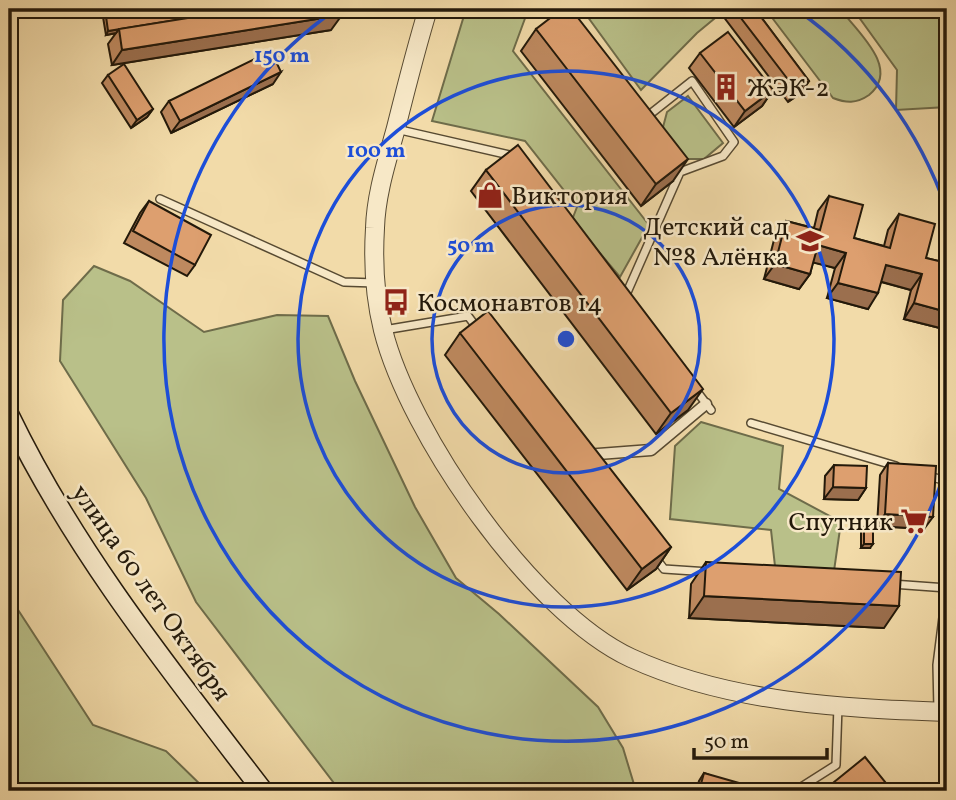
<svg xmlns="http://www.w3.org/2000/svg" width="956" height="800" font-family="Vollkorn,serif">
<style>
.green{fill:#b9c089;stroke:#6e6c4a;stroke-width:2}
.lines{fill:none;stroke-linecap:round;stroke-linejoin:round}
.service-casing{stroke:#574a32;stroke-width:10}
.pedestrian-casing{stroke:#574a32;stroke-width:13}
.tertiary-casing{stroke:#574a32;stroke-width:20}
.secondary-casing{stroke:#23190a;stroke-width:22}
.service{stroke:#f7e8c7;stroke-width:7}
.pedestrian{stroke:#f7e8c7;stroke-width:10}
.tertiary{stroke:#f7e8c7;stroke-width:18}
.secondary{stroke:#f7e8c7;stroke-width:19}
.wall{fill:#be895f;stroke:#23190a;stroke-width:2}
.shaded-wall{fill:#9b6f4e;stroke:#23190a;stroke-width:2}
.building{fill:#dd9f6f;stroke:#23190a;stroke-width:2}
.ring{fill:none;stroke:#1d4ed8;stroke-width:3.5}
.labels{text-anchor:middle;stroke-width:5;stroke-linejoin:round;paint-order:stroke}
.poi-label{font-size:26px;fill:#23190a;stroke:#f7e8c7;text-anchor:start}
.street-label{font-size:26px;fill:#23190a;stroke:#f7e8c7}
.centre{fill:#1d4ed8;stroke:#f7e8c7;stroke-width:3.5}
.ring-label{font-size:21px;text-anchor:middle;font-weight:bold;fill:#1d4ed8;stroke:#f7e8c7;stroke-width:5;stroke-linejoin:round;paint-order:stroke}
</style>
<rect width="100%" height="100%" fill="#f2dba9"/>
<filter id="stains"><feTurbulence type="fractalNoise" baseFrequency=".00286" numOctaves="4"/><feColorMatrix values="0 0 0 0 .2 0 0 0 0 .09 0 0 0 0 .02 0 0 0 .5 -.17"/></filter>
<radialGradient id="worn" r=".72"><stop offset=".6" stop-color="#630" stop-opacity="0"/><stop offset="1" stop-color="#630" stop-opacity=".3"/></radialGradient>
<g class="green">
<polygon points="466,9 514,9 527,13 513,51 649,225 620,277 572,220 577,207 525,141 432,121"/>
<polygon points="582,9 726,9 697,33 641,90"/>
<path d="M770,9H840C858,32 901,69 869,95C856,104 846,103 833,98L770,15Z"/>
<polygon points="853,9 947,9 947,107 896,110 897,70"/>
<polygon points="688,96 723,143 704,159 682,159 662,131 667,112"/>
<polygon points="94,266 130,281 204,332 277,315 328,316 355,381 415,507 456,578 499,614 598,707 623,748 636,791 340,791 196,602 146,498 60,361 63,300"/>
<polygon points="701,422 783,446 779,489 841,522 834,571 775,566 771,530 670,519 675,446"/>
<polygon points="9,596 93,725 166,751 207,791 9,791"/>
</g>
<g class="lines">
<defs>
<g id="service">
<polyline points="548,10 559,23"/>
<polyline points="396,129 514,156"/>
<polyline points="160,199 344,282 376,283"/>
<polyline points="625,297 680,172 723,156 734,142 692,81 644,119"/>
<polyline points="384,330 468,316 477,328"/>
<polyline points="695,389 711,410"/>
<polyline points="751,423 896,466"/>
<polyline points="928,476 947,481"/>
<polyline points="654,556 664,569 709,572"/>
<polyline points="892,584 947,588"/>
<polyline points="938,710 937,665 947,586"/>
<polyline points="795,791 836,765 838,706"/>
</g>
<polyline id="pedestrian" points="585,455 651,450 706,404"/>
<path id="tertiary" d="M428,9C416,48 406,88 396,128C387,161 376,194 375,228C373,261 375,298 383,330C409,434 532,612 631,658C729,703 841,708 947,712"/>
<path id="secondary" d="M9,415C75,552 171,671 263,791"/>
</defs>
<use href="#service" class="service-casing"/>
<use href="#pedestrian" class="pedestrian-casing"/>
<use href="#tertiary" class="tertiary-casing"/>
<use href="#secondary" class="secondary-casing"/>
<use href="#service" class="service"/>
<use href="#pedestrian" class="pedestrian"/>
<use href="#tertiary" class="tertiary"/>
<use href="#secondary" class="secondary"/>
</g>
<g class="wall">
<polygon points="104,9 105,9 331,30 112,65 108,44 116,33 106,35 102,11"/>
<polygon points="728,9 755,9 809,81 801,93 788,102 723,16"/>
<polygon points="536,29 673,181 641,206 521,51"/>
<polygon points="700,53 773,90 762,106 734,127 689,68"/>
<polygon points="108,75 153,109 147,117 131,128 102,83"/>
<polygon points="273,84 171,133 161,112 169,101"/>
<polygon points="486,170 688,410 656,434 471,191"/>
<polygon points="829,196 854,238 884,246 888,230 899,214 926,258 947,263 947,317 940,328 904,319 911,290 881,282 868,309 827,298 835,268 813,262 810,274 799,289 764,279 775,236 786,221 814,228 818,211"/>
<polygon points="149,201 195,265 187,276 124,243 140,213"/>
<polygon points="460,333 671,547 656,569 627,590 445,355"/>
<polygon points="888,463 924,529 877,526 880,475"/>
<polygon points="834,465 866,488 858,500 824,499 825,476"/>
<polygon points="864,527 870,548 861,548 861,531"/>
<polygon points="706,562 884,628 689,618 691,584"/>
<polygon points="704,773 752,791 696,791 699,781"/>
</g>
<g class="shaded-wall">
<polygon points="342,15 331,30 112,65 122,50"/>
<polygon points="119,29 116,33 106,35 108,31"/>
<polygon points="281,72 273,84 171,133 180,121"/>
<polygon points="809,81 801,93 788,102 796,90"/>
<polygon points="773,90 762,106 734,127 745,111"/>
<polygon points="153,109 147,117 131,128 137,120"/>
<polygon points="688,159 673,181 641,206 656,184"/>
<polygon points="818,245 846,253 835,268 807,261"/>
<polygon points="775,264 810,274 799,289 764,279"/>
<polygon points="886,265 922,274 911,290 875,280"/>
<polygon points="838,283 878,293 868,309 827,298"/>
<polygon points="914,303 947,312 947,317 940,328 904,319"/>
<polygon points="703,389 688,410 656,434 671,413"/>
<polygon points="833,487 866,488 858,500 824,499"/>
<polygon points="885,514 933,517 924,529 877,526"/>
<polygon points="864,544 873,544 870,548 861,548"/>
<polygon points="671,547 656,569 627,590 642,569"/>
<polygon points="704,596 899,606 884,628 689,618"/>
</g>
<g class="building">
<polygon points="105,9 244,9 108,31"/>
<polygon points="244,9 341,9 342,15 122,50 119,29"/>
<polygon points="562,9 571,9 688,159 656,184 536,29"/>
<polygon points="734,9 755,9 809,81 796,90"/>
<polygon points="728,32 773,90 745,111 700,53"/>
<polygon points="271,51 281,72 180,121 169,101"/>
<polygon points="124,64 153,109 137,120 108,75"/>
<polygon points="518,145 703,389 671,413 486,170"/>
<polygon points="829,196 863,205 854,238 890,248 899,214 935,224 926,258 947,263 947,312 914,303 922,274 886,265 878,293 838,283 846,253 818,245 810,274 775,264 786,221 820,230"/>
<polygon points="149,201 211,235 195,265 133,231"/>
<polygon points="488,311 671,547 642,569 460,333"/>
<polygon points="888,463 936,466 933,517 885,514"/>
<polygon points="834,465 867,466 866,488 833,487"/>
<rect x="864" y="527" width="9" height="17"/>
<polygon points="706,562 901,572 899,606 704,596"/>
<polygon points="865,757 890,788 886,791 823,791"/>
<polygon points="704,773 753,787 752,791 699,791"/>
</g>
<g class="ring">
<circle cx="566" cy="339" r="134"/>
<circle cx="566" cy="339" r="268"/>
<path d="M947 467A402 402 0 1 1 335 10M797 10A402 402 0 0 1 947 211"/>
</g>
<defs>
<symbol id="building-bare" viewBox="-9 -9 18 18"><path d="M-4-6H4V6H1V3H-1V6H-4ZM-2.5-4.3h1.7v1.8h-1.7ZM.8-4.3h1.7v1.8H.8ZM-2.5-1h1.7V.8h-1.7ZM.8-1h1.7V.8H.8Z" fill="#8f2418" stroke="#f7e8c7" stroke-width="2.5" paint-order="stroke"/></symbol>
<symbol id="shop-bare" viewBox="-9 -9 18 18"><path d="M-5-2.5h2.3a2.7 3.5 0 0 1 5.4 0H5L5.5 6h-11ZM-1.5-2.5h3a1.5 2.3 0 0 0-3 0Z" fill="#8f2418" stroke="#f7e8c7" stroke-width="2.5" paint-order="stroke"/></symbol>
<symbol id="school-bare" viewBox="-9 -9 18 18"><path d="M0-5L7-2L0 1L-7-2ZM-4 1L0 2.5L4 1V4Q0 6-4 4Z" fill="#8f2418" stroke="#f7e8c7" stroke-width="2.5" paint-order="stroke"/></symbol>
<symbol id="bus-bare" viewBox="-9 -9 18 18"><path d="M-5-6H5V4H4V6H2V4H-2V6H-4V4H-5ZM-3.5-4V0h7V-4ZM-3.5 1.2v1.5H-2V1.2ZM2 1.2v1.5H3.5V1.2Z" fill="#8f2418" stroke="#f7e8c7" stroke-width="2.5" paint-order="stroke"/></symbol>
<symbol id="supermarket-bare" viewBox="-9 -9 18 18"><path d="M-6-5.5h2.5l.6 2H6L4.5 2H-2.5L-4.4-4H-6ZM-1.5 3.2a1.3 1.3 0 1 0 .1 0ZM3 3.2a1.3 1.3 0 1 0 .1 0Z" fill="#8f2418" stroke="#f7e8c7" stroke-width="2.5" paint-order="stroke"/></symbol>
</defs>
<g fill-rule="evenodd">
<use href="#building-bare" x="707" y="68" width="38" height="38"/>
<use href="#shop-bare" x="471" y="176" width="38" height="38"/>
<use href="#school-bare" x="791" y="222" width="38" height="38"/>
<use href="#bus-bare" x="377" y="283" width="38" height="38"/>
<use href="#supermarket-bare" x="895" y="502" width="38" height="38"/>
</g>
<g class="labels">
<g class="poi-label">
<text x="747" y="96">ЖЭК-2</text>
<text x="511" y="204">Виктория</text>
<text x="789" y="235" text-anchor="end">Детский сад<tspan x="789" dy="30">№8 Алёнка</tspan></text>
<text x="417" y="311">Космонавтов 14</text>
<text x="893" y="530" text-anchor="end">Спутник</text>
</g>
<g class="street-label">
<text transform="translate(152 592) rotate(55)" y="9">улица 60 лет Октября</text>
</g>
</g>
<circle cx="566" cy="339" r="10" class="centre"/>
<g class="ring-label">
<text x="282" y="62">150 m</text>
<text x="376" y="157">100 m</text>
<text x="471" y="252">50 m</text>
</g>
<rect width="956" height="800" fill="none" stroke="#f2dba9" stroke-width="35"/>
<rect x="10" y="10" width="935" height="779" fill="none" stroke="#23190a" stroke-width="3.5"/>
<rect x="18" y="18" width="921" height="765" fill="none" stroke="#23190a" stroke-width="2"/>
<path d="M694 748v10h133v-10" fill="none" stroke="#23190a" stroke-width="3.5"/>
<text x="704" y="748" font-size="21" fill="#23190a" stroke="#f7e8c7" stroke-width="5" paint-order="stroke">50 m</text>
<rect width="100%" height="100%" filter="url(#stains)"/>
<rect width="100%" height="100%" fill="url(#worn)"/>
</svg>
